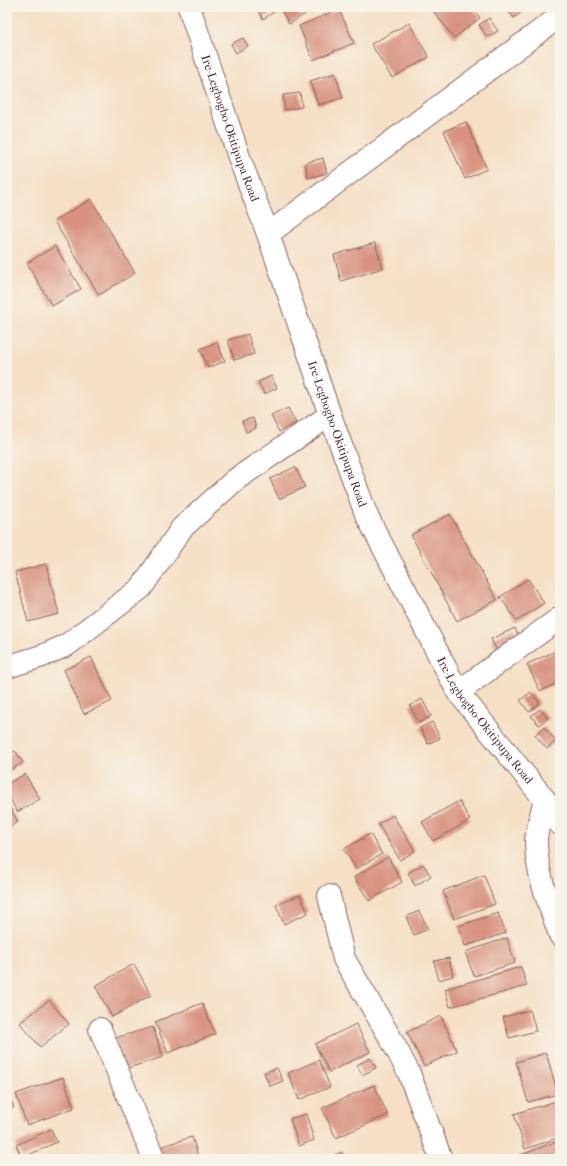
<svg xmlns="http://www.w3.org/2000/svg" width="567" height="1166" font-family="'IM FELL French Canon',serif">
<style>
.building{fill:#d8927f}
.lines{fill:none;stroke-linecap:round;stroke-linejoin:round}
.minor-casing{stroke:#866261;stroke-width:24}
.tertiary-casing{stroke:#866261;stroke-width:24}
.minor{stroke:#fff;stroke-width:22}
.tertiary{stroke:#fff;stroke-width:22}
.labels{text-anchor:middle;stroke-width:4;stroke-linejoin:round;paint-order:stroke}
.street-label{font-size:12px;fill:#4a1f2b;stroke:#f7f3e8}
</style>
<rect width="100%" height="100%" fill="#f7f3e8"/>
<filter id="ink" filterUnits="userSpaceOnUse"><feTurbulence type="fractalNoise" baseFrequency=".025" numOctaves="2"/><feDisplacementMap in="SourceGraphic" scale="8" xChannelSelector="R" yChannelSelector="G"/><feConvolveMatrix kernelMatrix="1 2 1 2 8 2 1 2 1" color-interpolation-filters="sRGB"/></filter>
<filter id="wash" filterUnits="userSpaceOnUse"><feTurbulence type="fractalNoise" baseFrequency=".012" numOctaves="4" result="noise"/><feDisplacementMap in="SourceGraphic" scale="16" xChannelSelector="R" yChannelSelector="G"/><feGaussianBlur stdDeviation="0.9" result="paint"/><feColorMatrix in="noise" values="0 0 0 0 0 0 0 0 0 0 0 0 0 0 0 0 0 1.4 0 .05"/><feComposite in="paint" operator="in"/></filter>
<g filter="url(#wash)">
<rect width="100%" height="100%" fill="#f5dfc5"/>
<g id="blocks">
<g class="building">
<polygon points="256,7 316,7 289,24 280,8 263,19"/>
<polygon points="430,7 472,7 480,18 454,38"/>
<polygon points="505,7 528,7 514,18"/>
<polygon points="339,9 354,43 313,60 299,26"/>
<polygon points="489,18 498,31 487,37 479,25"/>
<polygon points="409,23 429,57 392,78 371,44"/>
<polygon points="243,38 248,46 236,53 231,44"/>
<polygon points="335,73 343,98 318,105 310,81"/>
<polygon points="300,93 302,107 285,110 283,95"/>
<polygon points="466,122 487,169 465,179 444,131"/>
<polygon points="323,158 327,173 308,178 305,163"/>
<polygon points="91,199 135,273 99,295 54,221"/>
<polygon points="375,243 383,268 341,281 334,255"/>
<polygon points="55,246 81,289 52,306 27,263"/>
<polygon points="248,334 254,354 234,360 228,340"/>
<polygon points="217,342 225,361 208,368 200,349"/>
<polygon points="271,376 277,388 264,394 258,382"/>
<polygon points="288,408 296,423 279,432 271,416"/>
<polygon points="253,418 256,428 246,432 242,421"/>
<polygon points="295,467 305,487 279,499 270,479"/>
<polygon points="450,514 497,600 457,621 411,535"/>
<polygon points="46,564 59,614 28,622 15,572"/>
<polygon points="528,579 544,603 517,621 500,597"/>
<polygon points="515,628 520,641 497,651 491,639"/>
<polygon points="560,649 560,682 540,691 527,664"/>
<polygon points="91,657 112,701 84,714 64,670"/>
<polygon points="531,692 540,703 529,712 520,700"/>
<polygon points="422,699 431,716 419,723 410,706"/>
<polygon points="540,709 548,718 539,725 531,716"/>
<polygon points="432,722 440,738 428,744 420,728"/>
<polygon points="544,727 556,741 547,749 535,735"/>
<polygon points="15,751 23,762 11,770 7,764 7,757"/>
<polygon points="25,774 40,799 17,812 7,793 7,784"/>
<polygon points="459,801 470,820 433,841 422,822"/>
<polygon points="7,803 18,822 7,828"/>
<polygon points="393,815 415,851 400,860 378,824"/>
<polygon points="370,834 382,854 356,869 344,849"/>
<polygon points="388,857 402,882 369,901 354,877"/>
<polygon points="423,864 431,876 415,886 408,873"/>
<polygon points="484,875 495,904 454,919 443,891"/>
<polygon points="300,895 308,913 284,924 276,905"/>
<polygon points="419,911 428,929 414,935 406,917"/>
<polygon points="498,913 506,933 465,946 458,926"/>
<polygon points="507,938 515,963 474,976 465,952"/>
<polygon points="449,958 453,976 439,980 434,961"/>
<polygon points="134,964 151,995 112,1017 95,986"/>
<polygon points="521,967 527,986 450,1007 445,989"/>
<polygon points="49,1000 69,1024 40,1047 20,1023"/>
<polygon points="202,1003 215,1034 168,1053 155,1022"/>
<polygon points="530,1010 536,1031 509,1038 503,1017"/>
<polygon points="441,1016 457,1051 424,1066 407,1032"/>
<polygon points="356,1024 370,1052 329,1072 315,1044"/>
<polygon points="153,1027 163,1057 125,1069 115,1038"/>
<polygon points="546,1053 558,1094 528,1102 516,1062"/>
<polygon points="370,1058 376,1068 362,1075 357,1065"/>
<polygon points="319,1060 330,1087 299,1100 288,1073"/>
<polygon points="277,1068 283,1081 270,1086 264,1073"/>
<polygon points="63,1077 74,1108 27,1125 16,1094"/>
<polygon points="374,1085 388,1115 336,1138 322,1108"/>
<polygon points="7,1092 14,1107 7,1111"/>
<polygon points="556,1101 560,1112 560,1137 525,1149 514,1114"/>
<polygon points="306,1114 314,1140 299,1146 290,1119"/>
<polygon points="51,1129 57,1142 22,1158 16,1145"/>
<polygon points="192,1137 199,1159 160,1159 156,1148"/>
<polygon points="560,1140 560,1159 520,1159 519,1156"/>
<polygon points="342,1152 345,1159 324,1159"/>
</g>
</g>
</g>
<g filter="url(#ink)">
<use href="#blocks" fill-opacity="0" stroke="#866261" stroke-width="1"/>
<g class="lines">
<defs>
<g id="minor">
<polyline points="268,234 560,16"/>
<polyline points="7,667 42,656 67,645 141,588 182,528 235,480 330,415"/>
<polyline points="458,692 560,618"/>
<path d="M545,800C542,811 536,831 536,842C536,873 550,906 560,935"/>
<polyline points="329,896 344,959 391,1039 409,1073 441,1159"/>
<polyline points="100,1029 154,1159"/>
</g>
<g id="tertiary">
<path id="s1" d="M189,7L240,160L268,234L330,415L366,514L458,692L545,800L560,824"/>
</g>
</defs>
<use href="#minor" class="minor-casing"/>
<use href="#tertiary" class="tertiary-casing"/>
<use href="#minor" class="minor"/>
<use href="#tertiary" class="tertiary"/>
</g>
</g>
<g class="labels">
<g class="street-label">
<text dy="4" stroke="none"><textPath href="#s1" startOffset="128">Ire-Legbogbo-Okitipupa Road</textPath></text>
<text dy="4" stroke="none"><textPath href="#s1" startOffset="452">Ire-Legbogbo-Okitipupa Road</textPath></text>
<text dy="4" stroke="none"><textPath href="#s1" startOffset="776">Ire-Legbogbo-Okitipupa Road</textPath></text>
</g>
</g>
<rect width="567" height="1166" fill="none" stroke="#f7f3e8" stroke-width="24"/>
</svg>
